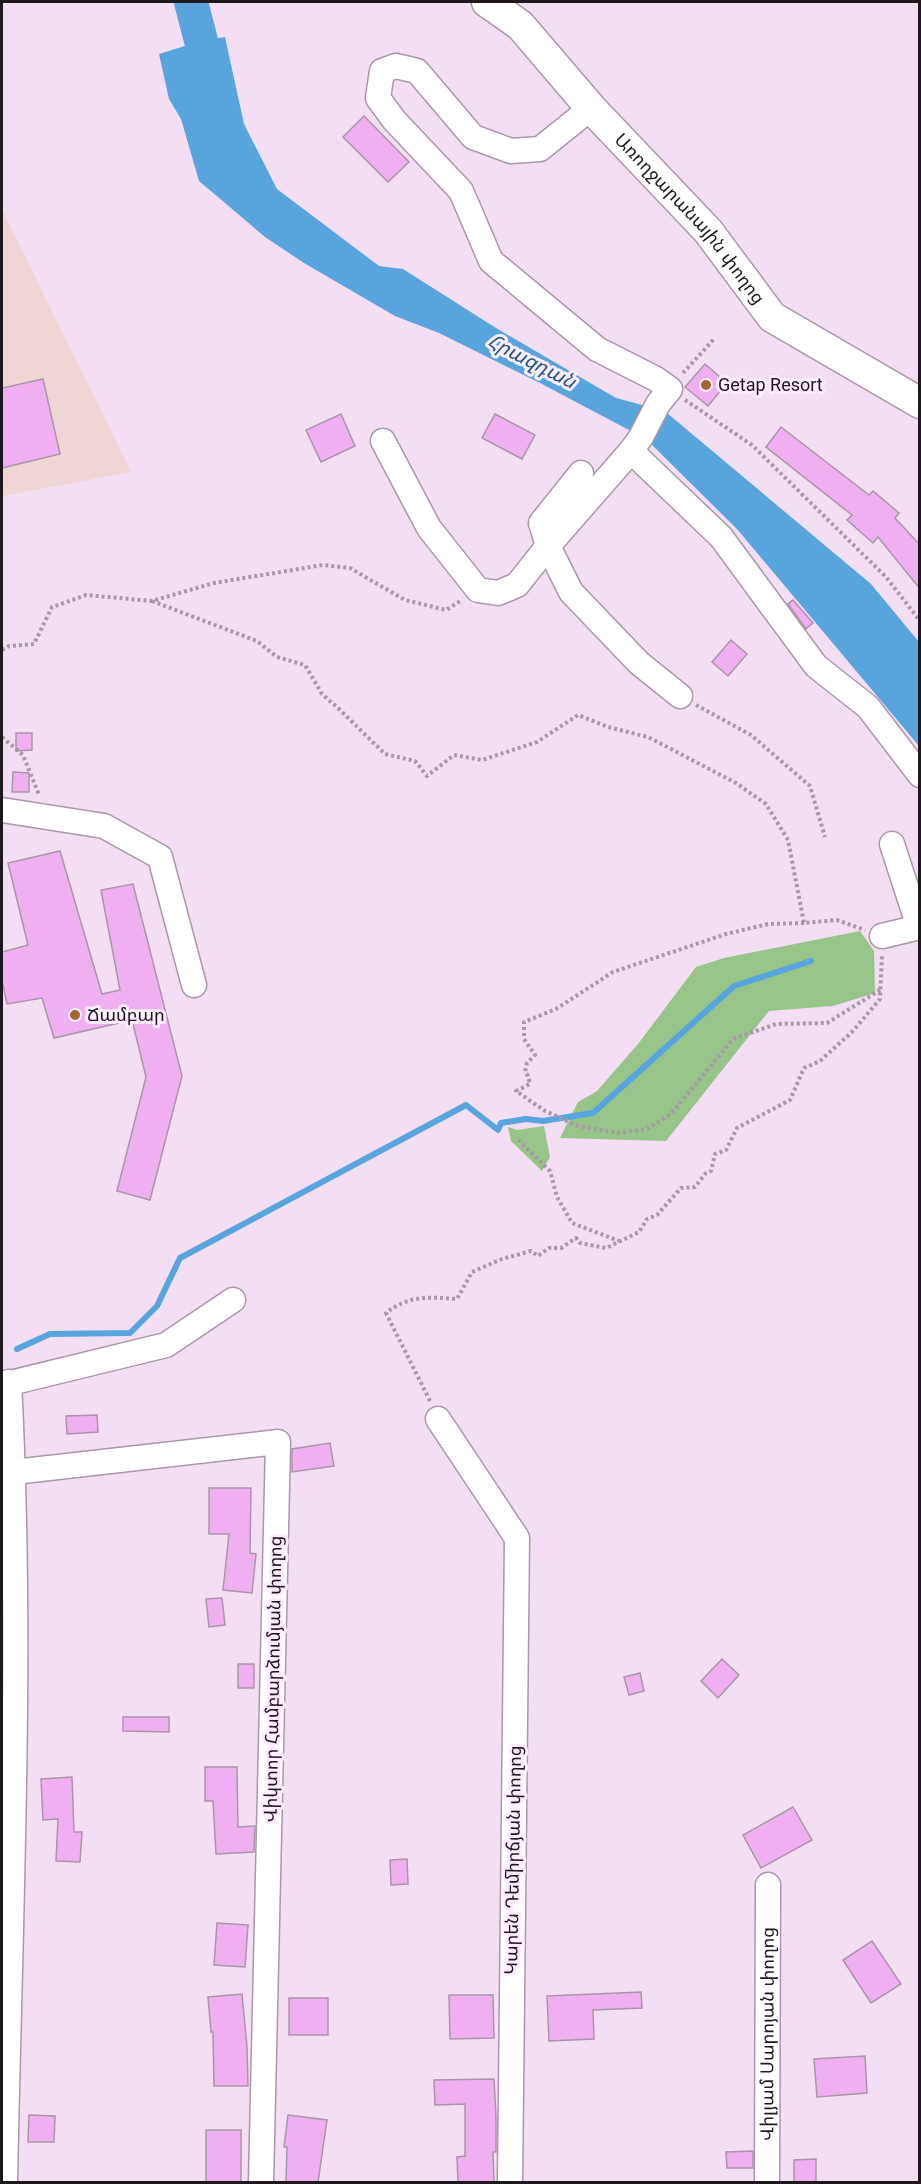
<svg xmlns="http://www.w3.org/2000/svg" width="921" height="2184" font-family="Roboto,'Noto Sans Armenian',sans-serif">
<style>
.commercial{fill:#f0d5d5}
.green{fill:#96c489}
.water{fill:#58a5de}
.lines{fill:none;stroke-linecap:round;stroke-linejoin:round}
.stream{stroke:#58a5de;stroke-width:6}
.river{stroke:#58a5de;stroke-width:34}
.building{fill:#f0aff0;stroke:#a995a9;stroke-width:1.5}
.minor-casing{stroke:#ab97aa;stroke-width:27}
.major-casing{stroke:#ab97aa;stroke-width:33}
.path{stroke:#a797a7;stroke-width:4;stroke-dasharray:3 3;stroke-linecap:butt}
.minor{stroke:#fff;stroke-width:24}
.major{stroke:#fff;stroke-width:30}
.poi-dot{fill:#a5672d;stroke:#feedfe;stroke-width:2}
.labels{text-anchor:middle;stroke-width:6;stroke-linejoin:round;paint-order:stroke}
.street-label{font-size:18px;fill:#1e171e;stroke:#feedfe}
.poi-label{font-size:18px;fill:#1e171e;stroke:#feedfe;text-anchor:start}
.water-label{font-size:20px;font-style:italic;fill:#215880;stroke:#feedfe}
</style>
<rect width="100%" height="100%" fill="#f4def3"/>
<polygon class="commercial" points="2,209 131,472 2,496"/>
<g class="green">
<polygon points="860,931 874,951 875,993 833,1006 769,1011 666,1141 560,1138 578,1102 597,1091 638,1044 696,967 724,958"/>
<polygon points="544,1126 550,1157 542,1171 511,1141 508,1127 517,1130"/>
</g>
<polygon class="water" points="225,37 244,124 277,189 379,266 403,269 496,328 616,398 646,406 661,408 871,584 919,642 919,746 737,529 646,439 540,383 439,333 395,316 304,263 265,237 199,181 181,119 169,99 159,54 201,41"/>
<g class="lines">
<polyline class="stream" points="17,1349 50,1334 130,1333 157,1306 180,1258 466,1105 498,1130 501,1123 526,1119 543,1121 593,1113 734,986 811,961"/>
<polyline class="river" points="191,2 207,64 210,89"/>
</g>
<g class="building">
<polygon points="364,116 409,162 388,182 343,137"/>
<polygon points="705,364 727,383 708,406 685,387"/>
<polygon points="43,379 60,454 2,468 2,388"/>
<polygon points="341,414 355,446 321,462 306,430"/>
<polygon points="495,414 535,435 522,459 482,438"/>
<polygon points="781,427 869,495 873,491 899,513 895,518 920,545 920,589 878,537 873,543 847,520 852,515 766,447"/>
<polygon points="793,600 813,623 806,629 788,604"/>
<polygon points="731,640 747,654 728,676 712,662"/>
<polygon points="16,733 32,733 32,750 16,751"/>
<polygon points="13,772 29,773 29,792 12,792"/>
<polygon points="60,851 102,994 120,990 101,890 133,884 182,1076 150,1200 117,1191 146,1077 132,1020 54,1038 42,998 7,1004 2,981 2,952 28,945 8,863"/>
<polygon points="97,1415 98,1432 67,1434 66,1416"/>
<polygon points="330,1443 334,1466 292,1472 292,1449"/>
<polygon points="209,1488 251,1488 250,1553 256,1554 252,1593 223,1590 229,1534 209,1534"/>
<polygon points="222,1598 225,1625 209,1627 206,1599"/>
<polygon points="722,1659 739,1675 718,1698 701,1681"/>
<rect x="238" y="1664" width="16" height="24"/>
<polygon points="640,1673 644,1691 629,1695 624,1677"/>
<polygon points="123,1717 169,1717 169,1732 123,1731"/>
<polygon points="205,1767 237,1767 238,1827 255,1826 254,1852 216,1854 213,1801 205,1801"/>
<polygon points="72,1777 74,1832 82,1832 80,1862 56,1861 58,1819 43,1820 41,1779"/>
<polygon points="793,1807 812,1840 761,1868 743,1835"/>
<polygon points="407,1859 408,1884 391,1885 390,1860"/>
<polygon points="217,1923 248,1925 245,1967 214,1965"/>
<polygon points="872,1941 901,1984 871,2003 843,1960"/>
<polygon points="641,1992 642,2008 593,2010 594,2039 549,2041 547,1996"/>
<polygon points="242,1994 247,2047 248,2086 214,2086 213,2032 211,2032 208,1997"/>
<polygon points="449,1995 493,1995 494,2038 450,2039"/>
<rect x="289" y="1998" width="39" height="37"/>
<polygon points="865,2056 867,2093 817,2097 814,2059"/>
<polygon points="494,2079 496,2117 496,2152 493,2152 494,2182 458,2182 457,2157 465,2156 465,2104 435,2105 434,2080"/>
<polygon points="29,2115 55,2116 54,2142 28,2142"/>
<polygon points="288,2115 327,2120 318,2182 286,2182 287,2147 284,2147"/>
<rect x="206" y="2130" width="35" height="52"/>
<polygon points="753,2151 753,2168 727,2168 726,2152"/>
<polygon points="816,2159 816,2182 794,2182 794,2160"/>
</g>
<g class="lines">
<defs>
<g id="minor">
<polyline points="383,441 429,528 478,590 498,593 517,585 548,546 631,451 641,437 658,404 670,389 656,379 597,349 491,261 461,191 394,120 378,98 382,71 396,66 417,71 473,137 511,151 540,149 591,108"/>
<polyline points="631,451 721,537 816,666 868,707 920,775"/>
<polyline points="581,473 541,523 548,546 571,592 639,663 680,696"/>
<polyline points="2,810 104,826 160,857 194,985"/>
<polyline points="892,844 919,927"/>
<polyline points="882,936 920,927"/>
<polyline points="2,1385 166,1345 233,1300"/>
<polyline points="438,1419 517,1538 510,2182"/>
<polyline points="14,1472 278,1442 261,2182"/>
<path d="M5,2182C10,1916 23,1648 9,1382"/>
<path id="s1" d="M767,2182L768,1885"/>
</g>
<g id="major">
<path id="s2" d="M487,2L520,25L591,108L708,231L772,317L920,403"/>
</g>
</defs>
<use href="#minor" class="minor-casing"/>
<use href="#major" class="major-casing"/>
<g class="path">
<polyline points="683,373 715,338"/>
<polyline points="685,400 752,445 886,577 920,621"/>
<polyline points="152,601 257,641 277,657 305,665 322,694 339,709 385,754 415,761 427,776 454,755 482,760 537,742 578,715 608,727 648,737 736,783 766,804 788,840 804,923 837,920 865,930"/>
<polyline points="2,650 9,646 34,644 52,607 86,595 152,601 214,583 323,565 350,568 405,600 446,610 462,600"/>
<polyline points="696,705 751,735 810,786 825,837"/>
<polyline points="2,737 23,755 39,795"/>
<polyline points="804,923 768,924 726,934 613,972 556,1009 524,1022 524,1039 535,1055 527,1063 525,1072 528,1076 530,1084 516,1091 545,1111 578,1126 619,1133 647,1129 671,1114 733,1039 776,1024 827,1023 880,990"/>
<polyline points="518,1140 550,1171 557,1197 572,1223 619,1241"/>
<path d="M430,1401L386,1313C409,1295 428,1297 457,1299L472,1272L502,1259L531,1251L538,1256L549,1248H561L576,1238L580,1243L606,1248L639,1232L647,1219L657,1215L681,1188L695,1187L706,1173L711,1171L715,1154L726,1150L737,1128L790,1100L804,1068L820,1061L852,1032L880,999L882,955"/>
</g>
<use href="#minor" class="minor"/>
<use href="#major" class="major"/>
</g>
<g class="poi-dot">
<circle cx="706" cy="385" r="6"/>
<circle cx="75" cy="1015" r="6"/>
</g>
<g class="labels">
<g class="street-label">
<text dy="6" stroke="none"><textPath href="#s2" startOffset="298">Առողջարանային փողոց</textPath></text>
<text transform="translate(273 1679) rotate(-89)" y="6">Վիկտոր Համբարձումյան փողոց</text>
<text transform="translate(513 1860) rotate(-89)" y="6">Կարեն Դեմիրճյան փողոց</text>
<text dy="6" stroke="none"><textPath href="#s1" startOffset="148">Վիլյամ Սարոյան փողոց</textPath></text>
</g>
<g class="poi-label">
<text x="718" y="391">Getap Resort</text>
<text x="87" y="1021">Ճամբար</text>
</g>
<g class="water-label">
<text transform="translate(532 361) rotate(27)" y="7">Հրազդան</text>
</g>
</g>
<rect width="921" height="2184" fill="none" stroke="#1e171e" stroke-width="6"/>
</svg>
